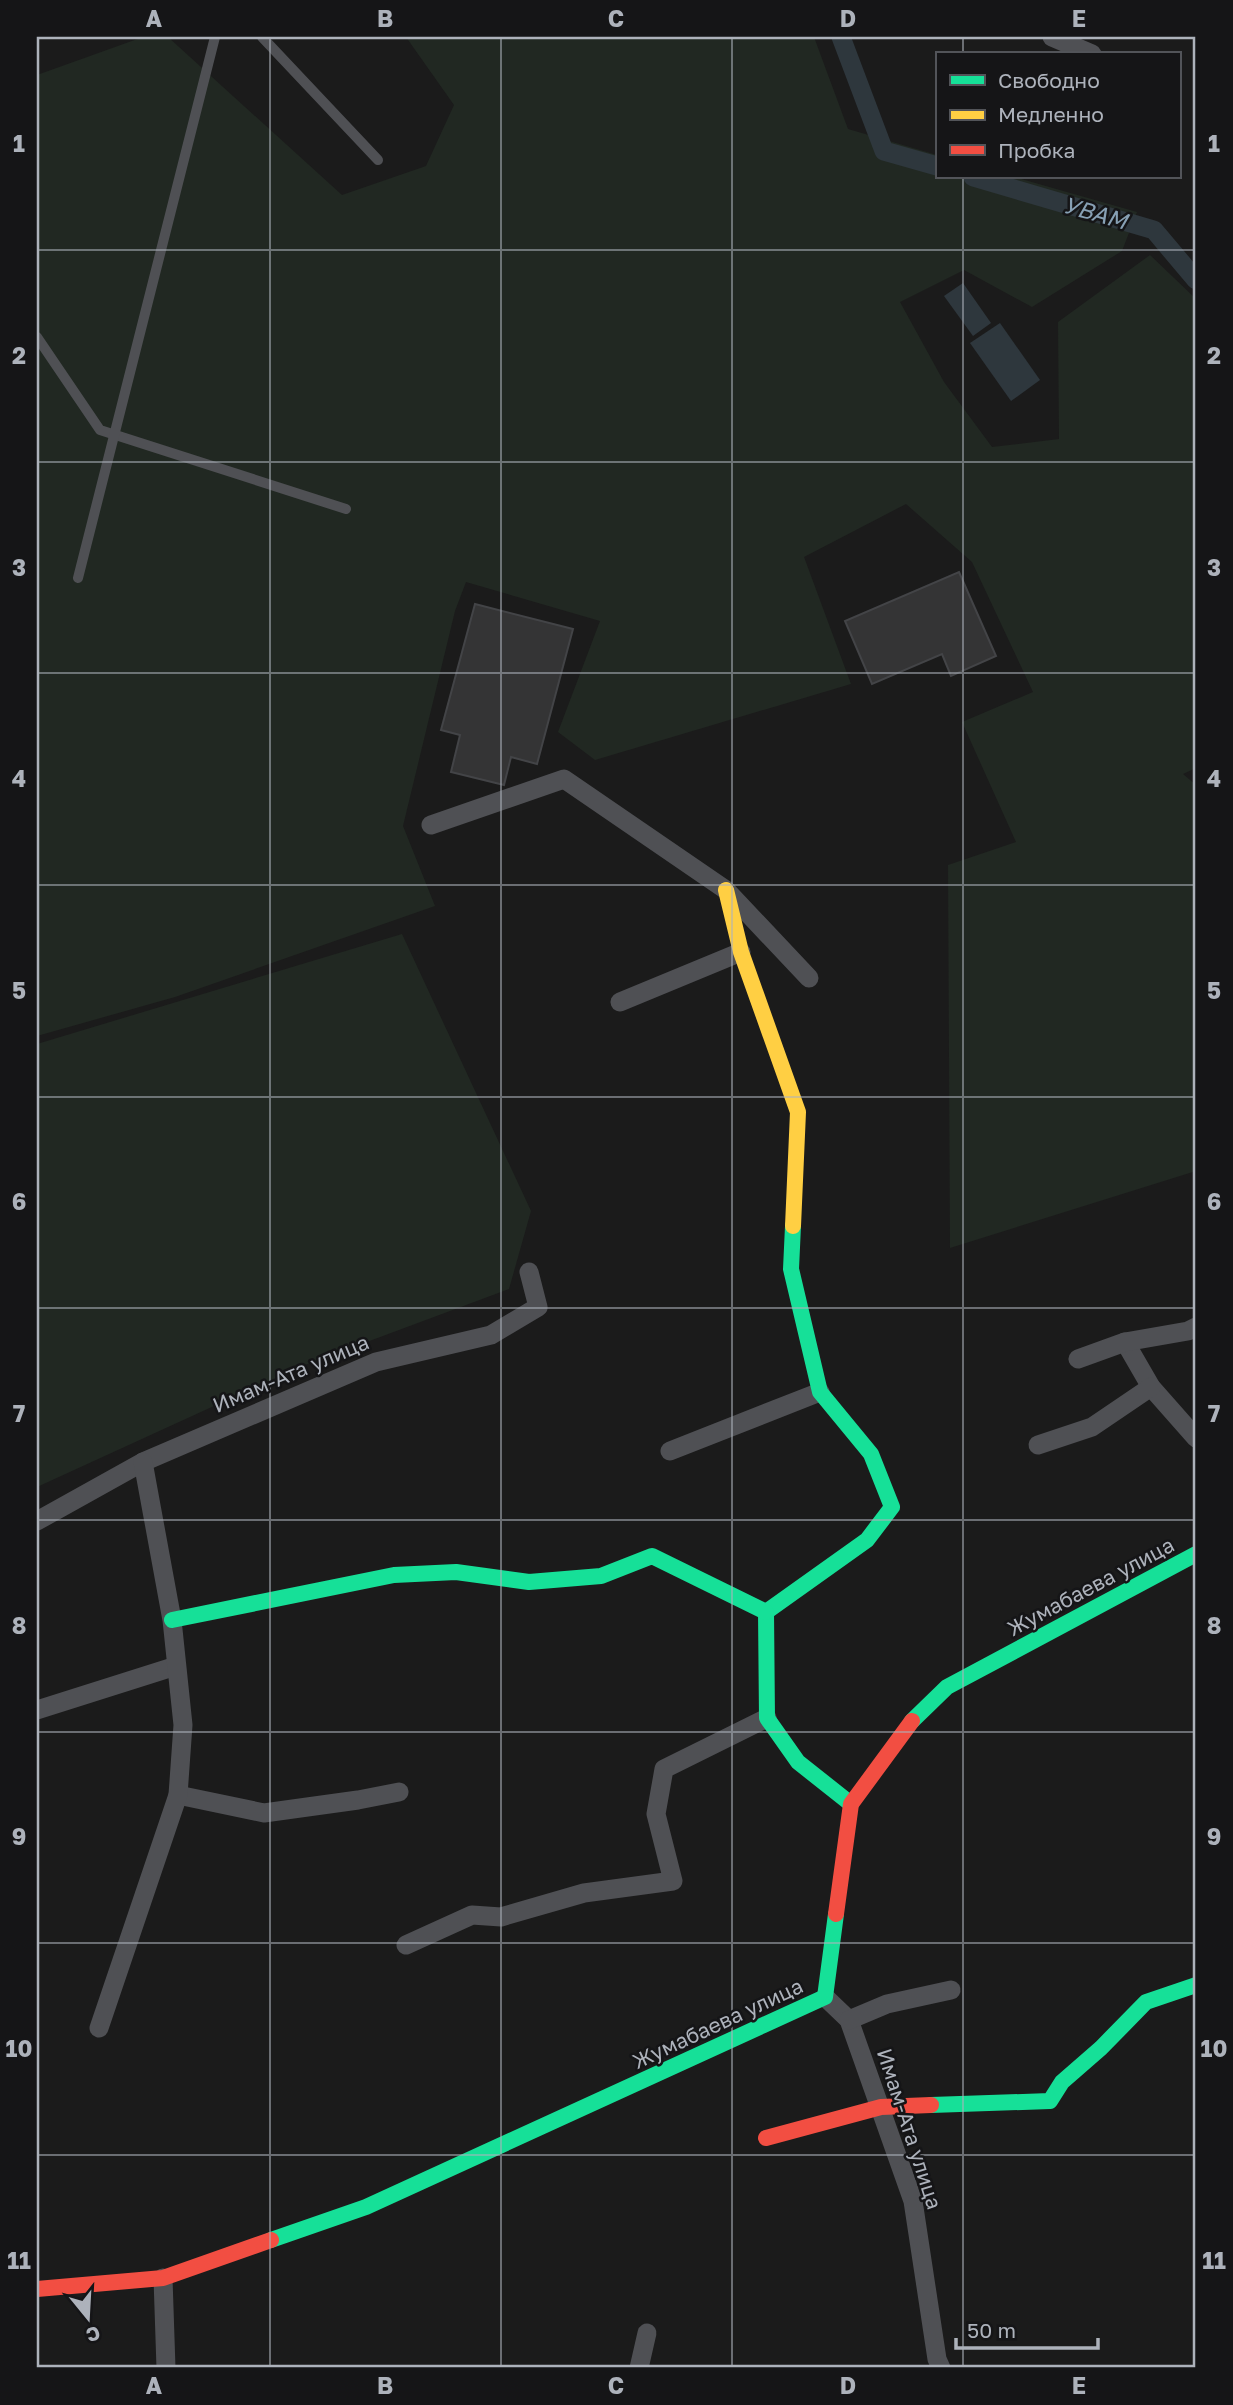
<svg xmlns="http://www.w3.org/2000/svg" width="1233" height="2405" font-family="'Golos Text',sans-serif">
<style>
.green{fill:#212822}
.water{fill:#2e373d}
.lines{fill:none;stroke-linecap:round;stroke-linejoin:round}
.canal{stroke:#2e373d;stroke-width:19}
.building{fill:#343435;stroke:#434447;stroke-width:2}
.lane{stroke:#4f5054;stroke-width:10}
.street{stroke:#4f5054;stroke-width:19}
.fast{stroke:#16e098;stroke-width:16}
.slow{stroke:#ffcf43;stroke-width:16}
.jam{stroke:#f24e42;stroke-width:16}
.grid{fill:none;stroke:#adb2bb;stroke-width:2;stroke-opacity:0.55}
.labels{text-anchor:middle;stroke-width:5;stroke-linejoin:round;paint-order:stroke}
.street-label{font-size:21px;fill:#adb2bb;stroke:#151517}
.water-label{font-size:23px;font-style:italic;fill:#87a0b4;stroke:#151517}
.neatline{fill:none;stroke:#adb2bb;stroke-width:2.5}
.grid-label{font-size:23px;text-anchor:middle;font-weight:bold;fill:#adb2bb}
</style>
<rect width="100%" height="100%" fill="#1b1b1b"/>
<g class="green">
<polygon points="143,37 168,37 342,195 426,166 454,105 406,37 814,37 848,129 937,155 937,177 1014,177 1137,212 1122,251 1032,307 964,270 900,302 944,382 992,447 1059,439 1058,322 1150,255 1196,299 1196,768 1183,774 1196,785 1196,1171 950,1248 948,865 1016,842 962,722 1033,692 972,562 906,504 804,557 851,684 595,760 558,732 600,621 466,582 455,611 403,826 435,906 175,997 37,1036 37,75"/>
<polygon points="402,934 531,1211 509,1289 297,1368 37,1487 37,1044"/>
</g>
<g class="water">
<polygon points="963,283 991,323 973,336 944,296"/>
<polygon points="1000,323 1040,380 1011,401 970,343"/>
</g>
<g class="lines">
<g class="canal">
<polyline points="841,37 884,151 937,166"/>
<polyline points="973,177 1154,230 1196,280"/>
</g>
</g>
<g class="building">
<polygon points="959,572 996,656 951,676 942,654 872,684 845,621"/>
<polygon points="475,604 573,629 537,764 511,757 504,785 451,772 460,735 441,730"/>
</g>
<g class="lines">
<g class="lane">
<polyline points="262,37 378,160"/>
<polyline points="37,337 100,430 346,509"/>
<polyline points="78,578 215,37"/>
</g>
<g class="street">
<polyline points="1052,37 1092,54"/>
<polyline points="431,825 564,779 726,890 809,978"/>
<polyline points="620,1002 741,952"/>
<polyline points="1125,1342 1151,1387 1196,1438"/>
<polyline points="1078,1359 1125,1342 1188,1331 1196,1327"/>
<polyline points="1038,1445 1092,1427 1151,1387"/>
<polyline points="670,1451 820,1392"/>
<polyline points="37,1521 143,1462 376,1362 491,1335 538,1307 529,1272"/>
<polyline points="37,1710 176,1666"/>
<polyline points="178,1795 264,1813 358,1800 399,1792"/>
<polyline points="406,1945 472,1915 501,1917 584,1893 673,1881 656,1814 664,1769 767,1718"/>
<polyline points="825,1997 849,2020 913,2201 937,2359 941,2368"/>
<polyline points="849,2020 887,2004 951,1990"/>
<polyline points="99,2028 178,1795 183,1725 172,1620 143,1462"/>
<polyline points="163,2278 166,2368"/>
<polyline points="639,2368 647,2333"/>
</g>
<g class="fast">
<polyline points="793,1226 791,1269 820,1392 871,1454 892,1507 867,1540 766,1612 767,1718 798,1762 851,1804"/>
<polyline points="172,1620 394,1575 456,1572 529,1582 601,1576 652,1556 766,1612"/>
<polyline points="912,1721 947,1687 1196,1554"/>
<polyline points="931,2105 1050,2101 1062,2082 1101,2048 1146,2002 1196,1985"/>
<polyline points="271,2240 366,2207 825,1997 836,1914"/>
</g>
<polyline class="slow" points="726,890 741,952 798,1112 793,1226"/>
<g class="jam">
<polyline points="836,1914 851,1804 912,1721"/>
<polyline points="766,2138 881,2107 931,2105"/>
<polyline points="37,2289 163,2278 271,2240"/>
</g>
</g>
<path class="grid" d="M270,37V2368M501,37V2368M732,37V2368M963,37V54M963,177V2368M37,250H1196M37,462H1196M37,673H1196M37,885H1196M37,1097H1196M37,1308H1196M37,1520H1196M37,1732H1196M37,1943H1196M37,2155H1196"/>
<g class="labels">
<g class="street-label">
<text transform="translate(291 1374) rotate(-23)" y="7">Имам-Ата улица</text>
<text transform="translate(1091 1587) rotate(-28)" y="7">Жумабаева улица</text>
<text transform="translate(718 2024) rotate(-25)" y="7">Жумабаева улица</text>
<text transform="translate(909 2129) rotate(72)" y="7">Имам-Ата улица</text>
</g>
<g class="water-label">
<text transform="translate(1095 213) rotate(16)" y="8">УВАМ</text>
</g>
</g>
<rect width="1233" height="2405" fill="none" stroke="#151517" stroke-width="77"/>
<rect x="936" y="52" width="245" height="126" fill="#151517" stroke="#525459" stroke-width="2"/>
<rect x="950" y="75" width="35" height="10" fill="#16e098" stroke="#525459" stroke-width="2"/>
<text x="998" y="88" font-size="21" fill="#adb2bb">Свободно</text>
<rect x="950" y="110" width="35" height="10" fill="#ffcf43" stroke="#525459" stroke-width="2"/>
<text x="998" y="122" font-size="21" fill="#adb2bb">Медленно</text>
<rect x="950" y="145" width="35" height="10" fill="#f24e42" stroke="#525459" stroke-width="2"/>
<text x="998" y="158" font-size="21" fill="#adb2bb">Пробка</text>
<g transform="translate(88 2318) rotate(162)" stroke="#151517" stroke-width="5" paint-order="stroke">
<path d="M0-5L12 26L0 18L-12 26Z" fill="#adb2bb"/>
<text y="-10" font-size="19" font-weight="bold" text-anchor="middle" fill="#adb2bb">С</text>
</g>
<path d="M956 2338v10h142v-10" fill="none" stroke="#adb2bb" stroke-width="3.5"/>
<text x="967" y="2338" font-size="21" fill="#adb2bb" stroke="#151517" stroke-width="5" paint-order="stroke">50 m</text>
<rect x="38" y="38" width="1156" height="2328" class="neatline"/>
<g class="grid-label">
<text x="154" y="27">A</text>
<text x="385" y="27">B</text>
<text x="616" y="27">C</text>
<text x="848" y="27">D</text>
<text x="1079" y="27">E</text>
<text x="19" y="152">1</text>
<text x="1214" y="152">1</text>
<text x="19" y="364">2</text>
<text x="1214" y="364">2</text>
<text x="19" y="576">3</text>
<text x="1214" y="576">3</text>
<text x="19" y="787">4</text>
<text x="1214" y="787">4</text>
<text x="19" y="999">5</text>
<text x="1214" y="999">5</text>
<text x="19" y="1210">6</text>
<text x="1214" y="1210">6</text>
<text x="19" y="1422">7</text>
<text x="1214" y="1422">7</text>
<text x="19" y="1634">8</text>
<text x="1214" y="1634">8</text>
<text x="19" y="1845">9</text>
<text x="1214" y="1845">9</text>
<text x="19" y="2057">10</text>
<text x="1214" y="2057">10</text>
<text x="19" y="2269">11</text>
<text x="1214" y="2269">11</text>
<text x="154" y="2394">A</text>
<text x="385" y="2394">B</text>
<text x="616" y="2394">C</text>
<text x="848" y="2394">D</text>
<text x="1079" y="2394">E</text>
</g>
</svg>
